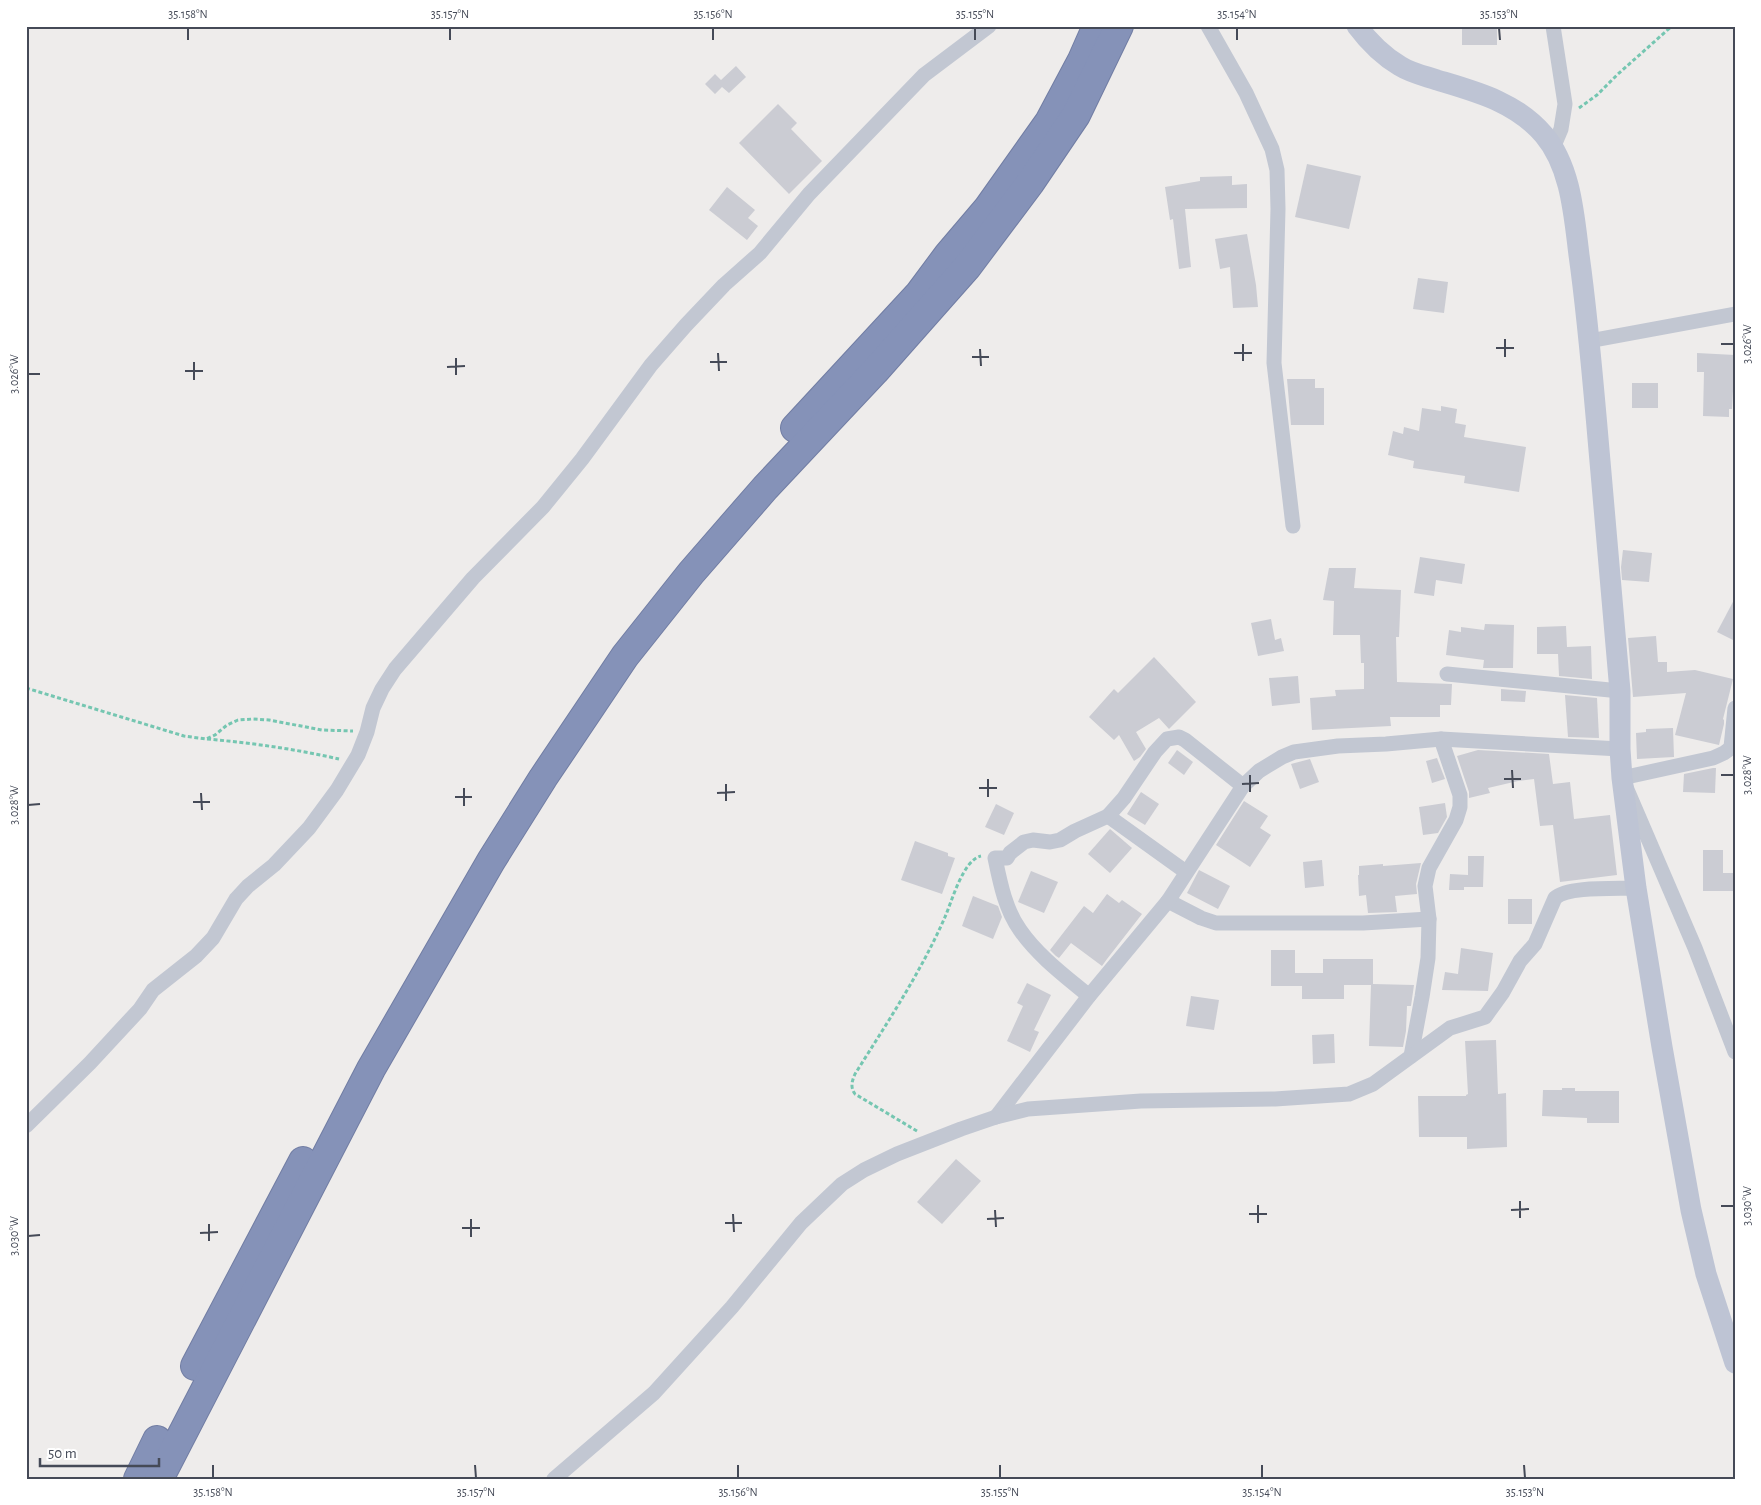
<svg xmlns="http://www.w3.org/2000/svg" width="1761" height="1505" font-family="'Alegreya Sans',sans-serif">
<style>
.building{fill:#cbccd3}
.lines{fill:none;stroke-linecap:round;stroke-linejoin:round}
.highway-casing{stroke:#717da3;stroke-width:30}
.path{stroke:#75c6b1;stroke-width:3;stroke-dasharray:4 2.5;stroke-linecap:butt}
.street{stroke:#c2c7d2;stroke-width:15}
.secondary{stroke:#bec4d4;stroke-width:21}
.highway{stroke:#8592b8;stroke-width:28}
.ticks{fill:none;stroke:#454a57;stroke-width:2}
.neatline{fill:none;stroke:#454a57;stroke-width:2}
.ticks-label{font-size:12px;text-anchor:middle;fill:#454a57}
</style>
<rect width="100%" height="100%" fill="#eeeceb"/>
<g class="building">
<rect x="1462" y="26" width="35" height="19"/>
<polygon points="736,66 746,77 729,93 722,87 715,94 705,84 715,74 721,80"/>
<polygon points="778,104 797,123 791,129 822,161 789,194 739,143"/>
<polygon points="1307,164 1361,176 1349,229 1295,217"/>
<polygon points="1232,176 1232,185 1247,184 1247,208 1185,209 1191,267 1179,269 1173,219 1170,220 1165,187 1200,181 1200,177"/>
<polygon points="727,187 755,210 748,218 758,226 747,240 709,210"/>
<polygon points="1247,234 1256,285 1258,307 1233,308 1230,267 1220,269 1215,239"/>
<polygon points="1418,278 1448,282 1444,313 1413,309"/>
<polygon points="1697,353 1735,355 1732,409 1729,409 1729,417 1703,416 1704,372 1697,372"/>
<polygon points="1287,379 1315,379 1315,388 1324,388 1324,425 1291,425"/>
<rect x="1632" y="383" width="26" height="25"/>
<polygon points="1441,406 1457,409 1455,423 1466,425 1464,437 1526,447 1519,492 1464,483 1465,476 1413,468 1414,461 1388,455 1393,431 1403,434 1404,427 1419,431 1422,408 1441,411"/>
<polygon points="1623,550 1652,553 1649,582 1622,580 1621,567"/>
<polygon points="1420,557 1465,564 1462,584 1436,580 1434,596 1414,593"/>
<polygon points="1329,568 1356,568 1354,588 1401,590 1399,637 1396,637 1397,682 1452,684 1451,705 1440,705 1440,717 1390,717 1391,726 1312,730 1310,698 1336,696 1335,690 1364,689 1364,663 1361,663 1360,635 1333,635 1334,601 1323,600"/>
<polygon points="1735,598 1735,641 1717,632"/>
<polygon points="1271,619 1275,640 1281,638 1284,651 1258,656 1251,623"/>
<polygon points="1485,624 1514,625 1513,668 1483,668 1484,660 1446,655 1449,630 1461,632 1461,627 1484,630"/>
<polygon points="1566,626 1567,647 1591,646 1592,679 1559,676 1558,654 1537,654 1537,627"/>
<polygon points="1656,636 1658,662 1667,662 1667,672 1695,670 1733,679 1723,719 1724,720 1724,724 1719,745 1675,735 1686,693 1633,697 1628,638"/>
<polygon points="1154,657 1196,702 1169,729 1159,718 1136,732 1146,749 1140,757 1134,761 1119,735 1114,740 1089,717 1114,689 1118,693"/>
<polygon points="1298,676 1300,703 1272,706 1269,678"/>
<polygon points="1501,689 1526,691 1525,702 1501,701"/>
<polygon points="1565,695 1597,698 1599,738 1568,737"/>
<polygon points="1673,728 1674,757 1637,759 1636,733 1646,732 1646,729"/>
<polygon points="1177,750 1193,762 1184,775 1168,763"/>
<polygon points="1478,750 1549,754 1553,784 1570,782 1574,819 1610,815 1617,875 1560,882 1553,825 1540,826 1534,779 1518,781 1488,788 1490,793 1469,798 1469,792 1457,756"/>
<polygon points="1437,758 1445,779 1432,783 1426,761"/>
<polygon points="1310,759 1319,782 1300,789 1291,764"/>
<polygon points="1713,768 1716,768 1715,793 1683,792 1684,774"/>
<polygon points="1141,792 1159,804 1145,825 1127,814"/>
<polygon points="1244,801 1268,816 1260,828 1271,835 1250,867 1216,845"/>
<polygon points="1445,803 1447,817 1438,833 1423,835 1419,807"/>
<polygon points="996,804 1014,813 1004,835 985,827"/>
<polygon points="1110,829 1132,848 1110,873 1088,854"/>
<polygon points="915,841 948,853 948,856 955,858 942,894 901,880"/>
<polygon points="1703,850 1723,850 1723,873 1735,873 1735,891 1703,891"/>
<polygon points="1468,856 1484,856 1483,887 1464,887 1464,890 1449,890 1450,874 1468,875"/>
<polygon points="1322,860 1324,886 1305,888 1303,862"/>
<polygon points="1421,863 1416,884 1417,894 1395,896 1397,912 1368,913 1366,895 1359,896 1358,875 1359,875 1359,866 1383,864 1383,866"/>
<polygon points="1199,870 1230,886 1218,909 1187,893"/>
<polygon points="1031,871 1058,882 1044,913 1018,902"/>
<polygon points="1107,894 1119,903 1122,900 1142,914 1107,959 1102,966 1071,943 1059,958 1056,956 1050,950 1084,906 1093,913"/>
<polygon points="973,896 998,906 1002,917 993,939 962,926"/>
<rect x="1508" y="899" width="24" height="25"/>
<polygon points="1461,948 1493,953 1488,991 1442,990 1445,972 1458,974"/>
<polygon points="1271,950 1295,950 1295,973 1323,973 1323,959 1373,959 1373,984 1414,985 1411,1006 1407,1006 1406,1031 1403,1047 1369,1046 1371,985 1344,985 1344,999 1302,999 1302,986 1271,986"/>
<polygon points="1027,983 1051,995 1034,1030 1039,1032 1030,1052 1007,1041 1023,1006 1017,1003"/>
<polygon points="1191,996 1219,1000 1214,1030 1186,1026"/>
<polygon points="1334,1034 1335,1063 1313,1064 1312,1035"/>
<polygon points="1496,1040 1498,1094 1506,1093 1507,1147 1467,1149 1467,1137 1419,1137 1418,1096 1466,1096 1466,1095 1468,1094 1465,1041"/>
<polygon points="1562,1088 1575,1088 1575,1091 1619,1091 1619,1123 1587,1123 1587,1118 1542,1116 1543,1090 1562,1090"/>
<polygon points="956,1159 981,1181 942,1224 917,1202"/>
</g>
<g class="lines">
<defs>
<g id="highway">
<polyline points="795,428 919,294 948,255 988,208 1049,122 1082,60 1097,26"/>
<polyline points="195,1366 303,1161"/>
<polyline points="138,1479 157,1440"/>
<polyline points="159,1479 371,1069 491,861 543,778 625,656 691,573 765,488 875,371 967,267 1030,183 1076,115 1119,26"/>
</g>
</defs>
<use href="#highway" class="highway-casing"/>
<g class="path">
<polyline points="1579,108 1597,95 1618,74 1672,26"/>
<polyline points="26,688 184,736 206,739 215,735 227,725 238,720 253,719 269,720 322,730 353,731"/>
<path d="M207,739C252,743 295,749 339,759"/>
<path d="M917,1131L855,1094C850,1087 852,1081 855,1074C887,1023 921,972 945,917C952,901 963,860 981,856"/>
</g>
<g class="street">
<polyline points="1208,26 1246,93 1272,149 1277,170 1278,209 1274,363 1293,526"/>
<polyline points="1553,148 1561,129 1565,104 1553,26"/>
<polyline points="1589,341 1735,314"/>
<polyline points="1447,674 1620,691"/>
<polyline points="1735,745 1724,753 1713,758 1622,778 1695,948 1735,1052"/>
<polyline points="1731,747 1735,708"/>
<polyline points="1108,816 1186,872"/>
<polyline points="1168,901 1201,918 1216,923 1363,923 1429,919"/>
<path d="M1089,996C1065,976 1038,956 1020,930C1005,909 1000,882 995,858H1007L1010,853L1024,842L1033,840L1050,842L1060,840L1075,831L1108,816L1124,798L1155,752L1167,739L1179,737L1185,740L1243,786"/>
<polyline points="1411,1056 1422,997 1428,958 1429,919 1425,886 1429,868 1456,820 1460,807 1460,795 1441,739"/>
<polyline points="996,1117 1089,996 1168,901 1243,786 1259,771 1282,757 1294,752 1338,746 1386,744 1441,739 1620,749"/>
<polyline points="26,1126 90,1063 140,1009 153,990 196,956 213,938 236,899 248,886 274,865 309,828 337,790 358,755 367,732 373,708 382,689 395,669 473,578 543,507 582,459 651,365 686,325 724,285 760,253 809,194 924,75 989,26"/>
<path d="M554,1479L654,1393L732,1307L801,1223L842,1184L864,1170L897,1154L961,1129L996,1117L1028,1109L1141,1101L1275,1099L1349,1094L1373,1084L1450,1028L1485,1017L1503,992L1520,961L1535,944L1555,898C1568,886 1617,889 1636,888"/>
</g>
<path class="secondary" d="M1357,26C1369,42 1383,56 1400,66C1411,73 1425,76 1437,80C1477,92 1516,102 1544,135C1571,167 1574,215 1579,255C1587,312 1592,370 1597,427C1604,515 1612,603 1620,691V749L1622,778L1636,888L1662,1047L1691,1210L1706,1274L1735,1363"/>
<use href="#highway" class="highway"/>
</g>
<path class="ticks" d="M188,28V40M450,28V40M713,28V40M975,28V40M1237,28V40M1499,28L1500,40M1505,339V357M1243,344V361M1721,344H1734M1496,348H1514M980,349L981,366M718,353L719,371M1234,353H1252M972,357H989M456,358V375M194,362V380M710,362H727M447,367L465,366M185,371H203M28,374H40M1512,770L1513,788M1250,775V792M1721,775H1734M988,779V797M1504,779H1521M726,784V801M1242,784L1259,783M464,788V806M979,788H997M201,793L202,810M717,793L735,792M455,797H472M193,802H210M28,805L40,804M1520,1201V1218M1258,1205V1223M1721,1206H1734M995,1210L996,1227M1511,1210L1529,1209M733,1214L734,1232M1249,1214H1267M471,1219V1237M987,1219L1004,1218M725,1223H742M209,1224V1241M462,1228H480M200,1233L218,1232M28,1236L40,1235M213,1465V1478M475,1465L476,1478M738,1465V1478M1000,1465V1478M1262,1465V1478M1524,1465L1525,1478"/>
<rect width="1761" height="1505" fill="none" stroke="#ffffff" stroke-width="55"/>
<path d="M40 1458v8h119v-8" fill="none" stroke="#454a57" stroke-width="2.5"/>
<text x="48" y="1458" font-size="15" fill="#454a57" stroke="#ffffff" stroke-width="4" paint-order="stroke">50 m</text>
<rect x="28" y="28" width="1706" height="1450" class="neatline"/>
<g class="ticks-label">
<text x="188" y="18">35.158°N</text>
<text x="450" y="18">35.157°N</text>
<text x="713" y="18">35.156°N</text>
<text x="975" y="18">35.155°N</text>
<text x="1237" y="18">35.154°N</text>
<text x="1499" y="18">35.153°N</text>
<text transform="translate(1747 344) rotate(-90)" y="4">3.026°W</text>
<text transform="translate(14 374) rotate(-90)" y="4">3.026°W</text>
<text transform="translate(1747 775) rotate(-90)" y="4">3.028°W</text>
<text transform="translate(14 805) rotate(-90)" y="4">3.028°W</text>
<text transform="translate(1747 1206) rotate(-90)" y="4">3.030°W</text>
<text transform="translate(14 1236) rotate(-90)" y="4">3.030°W</text>
<text x="213" y="1496">35.158°N</text>
<text x="476" y="1496">35.157°N</text>
<text x="738" y="1496">35.156°N</text>
<text x="1000" y="1496">35.155°N</text>
<text x="1262" y="1496">35.154°N</text>
<text x="1525" y="1496">35.153°N</text>
</g>
</svg>
